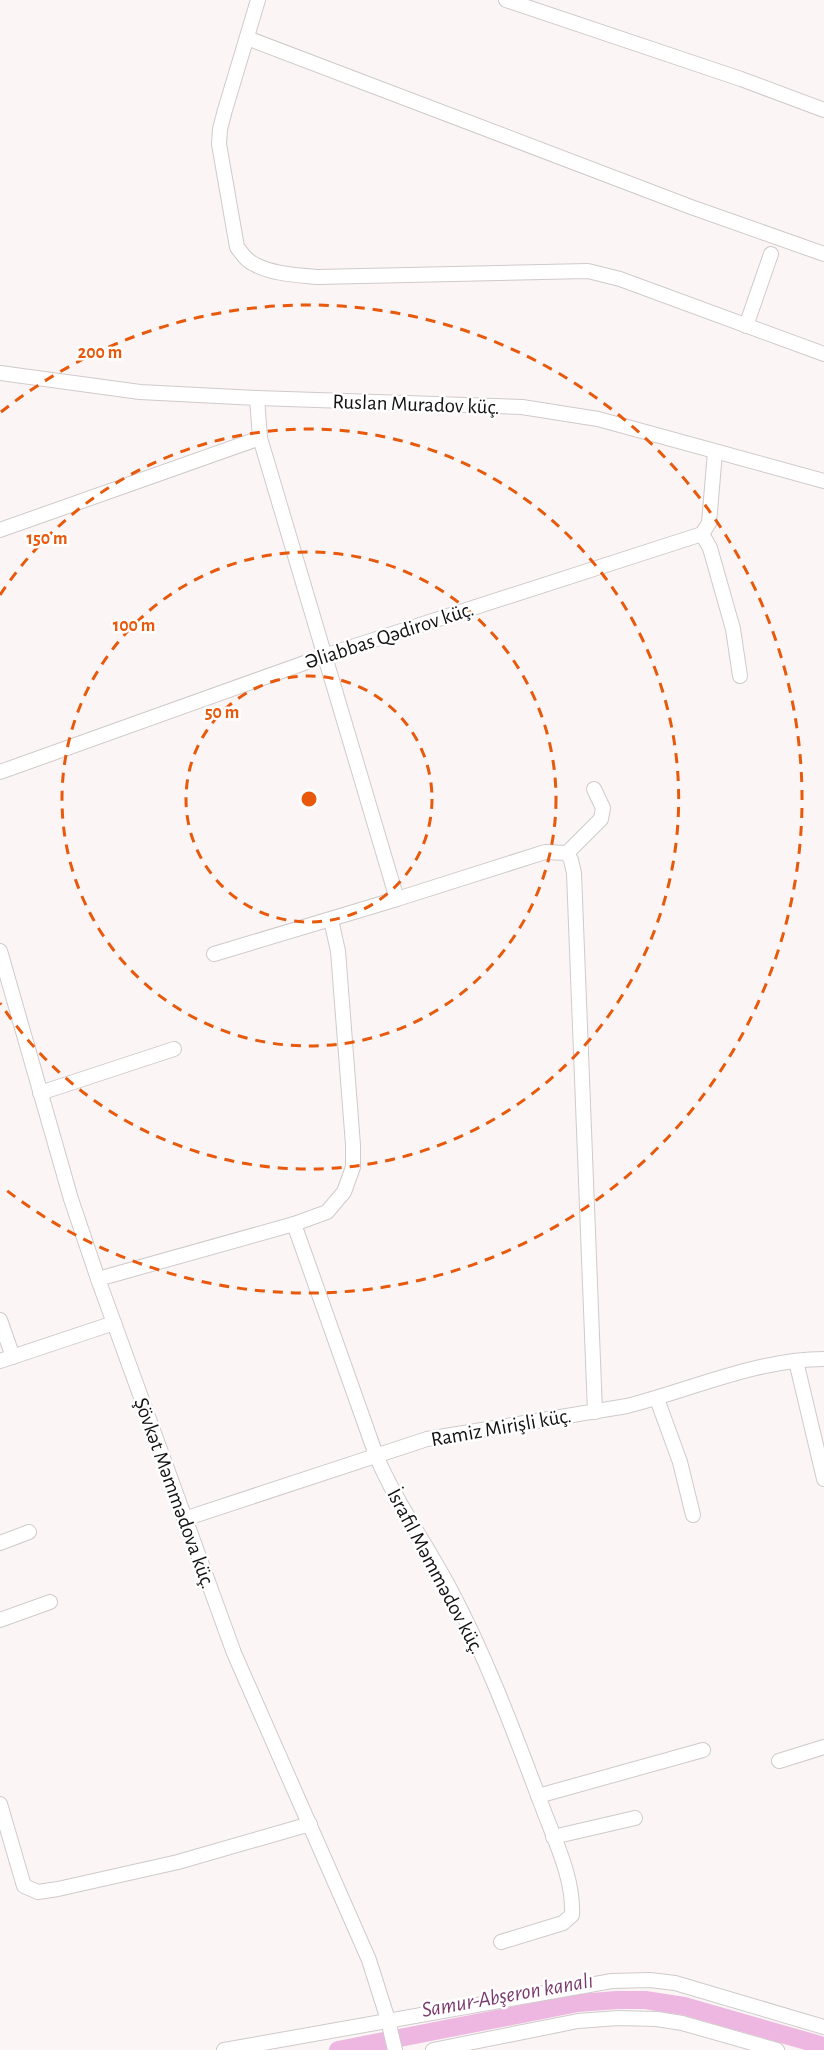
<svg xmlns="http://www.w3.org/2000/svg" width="824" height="2050" font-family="'Alegreya Sans',sans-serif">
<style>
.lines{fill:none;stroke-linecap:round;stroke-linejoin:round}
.canal{stroke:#eeb7e1;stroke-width:18}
.minor-casing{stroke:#d0caca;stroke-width:16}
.minor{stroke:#fff;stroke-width:14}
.ring{fill:none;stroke:#e8590c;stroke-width:3;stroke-dasharray:10 8}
.labels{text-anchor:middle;stroke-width:5;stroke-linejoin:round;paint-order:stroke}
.street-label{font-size:21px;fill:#131111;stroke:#fff}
.water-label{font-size:22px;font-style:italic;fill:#7a3a6e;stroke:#fff}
.centre{fill:#e8590c;stroke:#fff;stroke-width:3}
.ring-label{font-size:18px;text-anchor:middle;font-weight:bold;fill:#e8590c;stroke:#fff;stroke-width:5;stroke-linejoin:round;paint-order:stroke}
</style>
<rect width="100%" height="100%" fill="#fbf5f5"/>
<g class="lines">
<polyline class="canal" points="338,2050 578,2003 617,2000 645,2000 684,2006 824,2046"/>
<defs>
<g id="minor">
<path d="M258,0L225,110L220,129L219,144L237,247C242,254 247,261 254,264C272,274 297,275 317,277L588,271L620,279L824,354"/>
<polyline points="506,0 741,79 824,110"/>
<polyline points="247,38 691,207 824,254"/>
<polyline points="746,326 771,254"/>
<polyline points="0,373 140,392 257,398 522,407 598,419 824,481"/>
<polyline points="257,398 260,438 397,899 545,852 567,853 571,860 574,873 595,1412"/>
<polyline points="0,530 260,438"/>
<polyline points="702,534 710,548 733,629 740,676"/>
<polyline points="0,772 324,656 702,534 709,523 715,452"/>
<polyline points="567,853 601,819 603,808 594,789"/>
<polyline points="0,951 71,1199 98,1279 234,1653 369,1960 388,2020 395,2050"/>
<polyline points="214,954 397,899"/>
<polyline points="40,1093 174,1049"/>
<path d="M294,1224L376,1455C395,1501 425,1542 449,1587C486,1656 514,1732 542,1806C554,1839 574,1878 572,1915L563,1923L501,1942"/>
<polyline points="98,1279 294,1224 327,1212 344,1192 353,1167 353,1145 338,951 331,920"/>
<polyline points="0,1320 13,1357"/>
<polyline points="0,1361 114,1323"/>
<polyline points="796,1361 824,1479"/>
<polyline points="657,1399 680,1462 693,1515"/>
<path d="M184,1519L427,1439L627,1406C690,1390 758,1359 824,1359"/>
<polyline points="0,1543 29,1532"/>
<polyline points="0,1620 50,1602"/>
<polyline points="779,1761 824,1747"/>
<polyline points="538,1796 703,1750"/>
<polyline points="0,1804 24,1886 38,1892 58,1889 178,1862 310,1824"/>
<polyline points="553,1837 635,1818"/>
<polyline points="224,2050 612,1981 650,1980 675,1983 824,2027"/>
<polyline points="433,2050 578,2021 618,2018 657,2019 682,2023 777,2050"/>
</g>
</defs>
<use href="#minor" class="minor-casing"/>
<use href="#minor" class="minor"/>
</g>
<g class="ring">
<circle cx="309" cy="799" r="123"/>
<circle cx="309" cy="799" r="247"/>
<path d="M0 595A370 370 0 1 1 0 1003"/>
<path d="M1 412A494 494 0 1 1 1 1186"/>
</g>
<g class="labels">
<g class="street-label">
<text transform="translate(416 404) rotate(2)" y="7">Ruslan Muradov küç.</text>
<text transform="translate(389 635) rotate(-18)" y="7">Əliabbas Qədirov küç.</text>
<text transform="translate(501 1427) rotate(-10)" y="7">Ramiz Mirişli küç.</text>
<text transform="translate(175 1493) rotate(70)" y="7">Şövkət Məmmədova küç.</text>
<text transform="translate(436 1571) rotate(62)" y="7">İsrafil Məmmədov küç.</text>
</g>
<g class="water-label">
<text transform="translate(507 1994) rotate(-10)" y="8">Samur-Abşeron kanalı</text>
</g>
</g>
<circle cx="309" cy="799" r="9" class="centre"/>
<g class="ring-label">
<text x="100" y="358">200 m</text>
<text x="47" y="544">150 m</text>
<text x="134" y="631">100 m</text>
<text x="222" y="718">50 m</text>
</g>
</svg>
